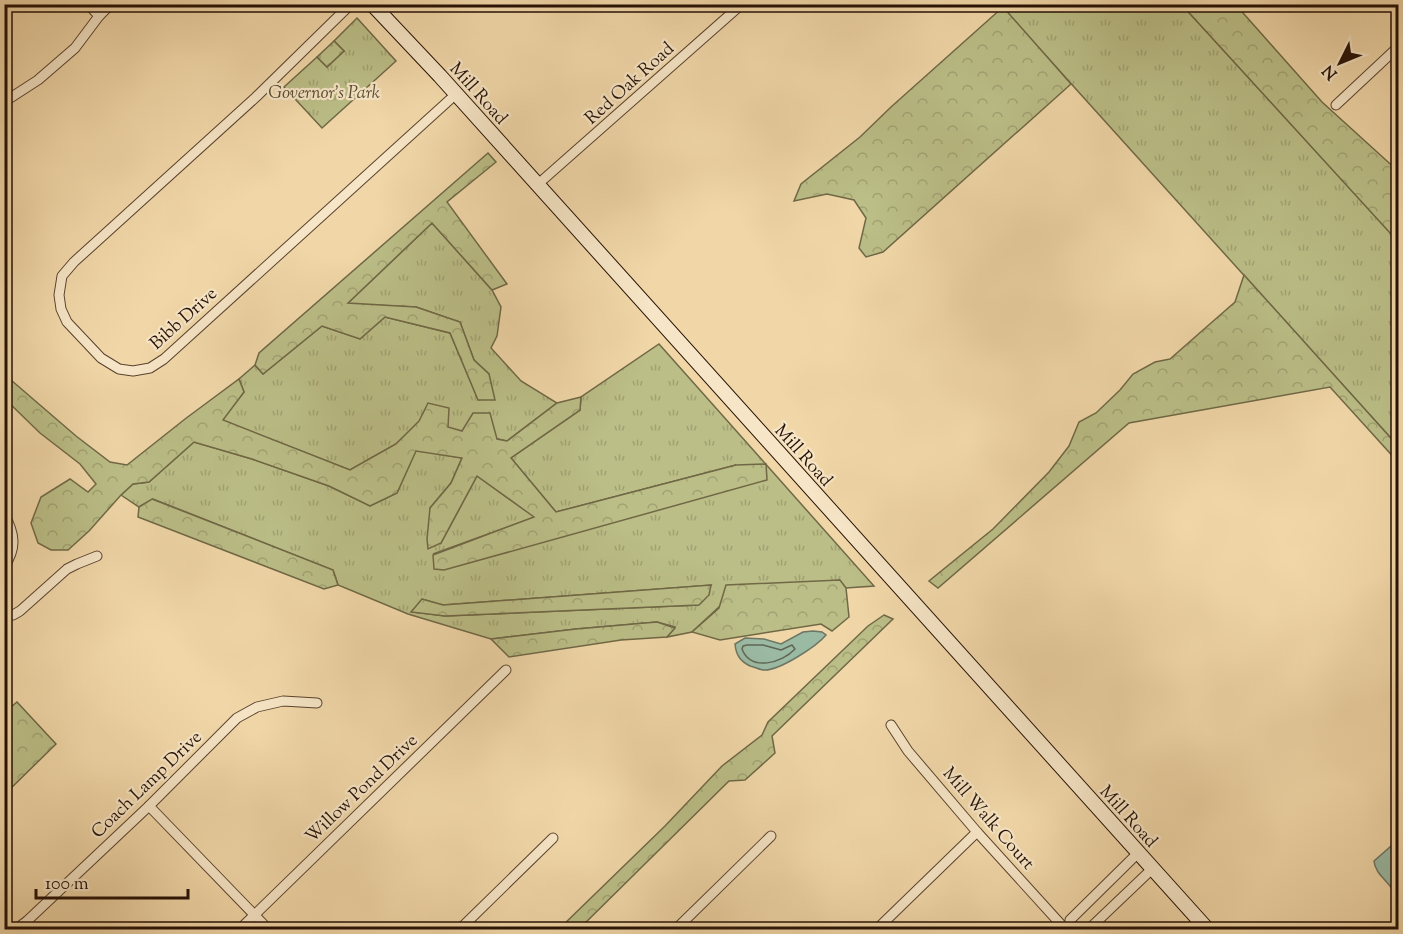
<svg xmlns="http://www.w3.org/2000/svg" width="1403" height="934" font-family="'Sorts Mill Goudy',serif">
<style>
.grass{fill:url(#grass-tufts);stroke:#706846;stroke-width:1.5;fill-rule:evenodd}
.forest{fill:url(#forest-crowns);stroke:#706846;stroke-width:1.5}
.cemetery{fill:url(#cemetery-stones);stroke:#706846;stroke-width:1.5}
.water{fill:#9bbaa4;stroke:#6c7664;stroke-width:1.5}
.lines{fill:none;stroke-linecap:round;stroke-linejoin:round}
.shore{stroke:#606654;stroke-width:1.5}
.street-casing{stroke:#59422e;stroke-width:11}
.secondary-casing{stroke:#261105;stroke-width:16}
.street{stroke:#f6e5c6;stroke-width:9}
.secondary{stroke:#f6e5c6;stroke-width:14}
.labels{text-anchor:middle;stroke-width:4.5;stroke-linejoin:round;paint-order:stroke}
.street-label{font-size:18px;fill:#261105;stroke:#f6e5c6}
.park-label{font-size:18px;font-style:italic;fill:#5a4e32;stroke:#f6e5c6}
</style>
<defs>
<pattern id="grass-tufts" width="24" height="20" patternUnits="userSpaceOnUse" patternTransform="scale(1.5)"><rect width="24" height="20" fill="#bbbe87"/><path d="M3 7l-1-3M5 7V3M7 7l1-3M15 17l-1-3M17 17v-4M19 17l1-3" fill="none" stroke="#a1a273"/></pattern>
<pattern id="forest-crowns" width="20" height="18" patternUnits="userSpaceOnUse" patternTransform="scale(1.5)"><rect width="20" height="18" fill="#bbbe87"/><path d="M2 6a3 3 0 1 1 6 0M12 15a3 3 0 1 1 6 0" fill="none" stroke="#a1a273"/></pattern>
<pattern id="cemetery-stones" width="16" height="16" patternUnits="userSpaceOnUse" patternTransform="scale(1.5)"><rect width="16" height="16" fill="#bbbe87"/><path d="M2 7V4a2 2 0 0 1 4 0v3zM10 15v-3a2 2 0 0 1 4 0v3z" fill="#a1a273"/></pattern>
</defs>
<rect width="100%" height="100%" fill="#f1d7a8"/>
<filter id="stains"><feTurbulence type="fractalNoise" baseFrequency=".00333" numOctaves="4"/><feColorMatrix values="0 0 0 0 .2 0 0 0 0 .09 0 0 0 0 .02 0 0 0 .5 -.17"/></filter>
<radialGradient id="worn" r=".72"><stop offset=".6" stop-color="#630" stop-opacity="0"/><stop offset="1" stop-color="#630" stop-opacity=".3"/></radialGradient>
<g class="grass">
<polygon points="1000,5 1182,5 1391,233 1398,234 1398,446"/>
<polygon points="357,18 396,61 322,128 284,87 317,57 327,67 344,51 334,41"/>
<polygon points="432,223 492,290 501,307 497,336 491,348 521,381 557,403 507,441 419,422 396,444 350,470 222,420 244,392 239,379 255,365 263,374 322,326 360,339 385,317 450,333 478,399 489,374 474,360 460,322 416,307 347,304"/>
<path d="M659,344L874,586L846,588L839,580L719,607L692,632L667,637L675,627L657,622L576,629L491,639L408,614L338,585L333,570L153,499L139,507L121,495L133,484L149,482L194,442L252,459L329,486L370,506L397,493L416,450L462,458L451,483L430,508L441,543L477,476L535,517L433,554L736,465L556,512L511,458L580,410L581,397ZM711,585L698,605L446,616L412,612L422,599L443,605Z"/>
</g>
<g class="forest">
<polygon points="1182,5 1236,5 1322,102 1398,171 1398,234 1391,234"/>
<polygon points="1003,7 1071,84 883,252 866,257 859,248 866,218 854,200 827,194 794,201 801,184 860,137 891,107"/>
<polygon points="488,153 496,162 447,202 507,284 492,290 432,223 348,303 416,307 460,322 474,360 489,374 495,400 478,400 450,333 385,317 360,339 322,326 263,374 255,365 259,353"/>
<polygon points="1244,275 1398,446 1398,462 1330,387 1129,423 938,588 929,581 993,529 1049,472 1069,446 1079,422 1096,413 1120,390 1133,374 1155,362 1170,359 1211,323 1235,302"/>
<polygon points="4,374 76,436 110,462 127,465 185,419 239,379 244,392 223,420 350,470 396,444 419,421 428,403 449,408 448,427 462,431 473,413 490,413 497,439 507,441 557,403 581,397 580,410 511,458 556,512 736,465 766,464 767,480 444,570 434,569 433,555 534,517 477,476 441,543 428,549 427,539 430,508 451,483 462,458 416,451 397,493 370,506 329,486 252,459 194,442 149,482 133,484 121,495 89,531 68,550 51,550 38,543 31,523 41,497 70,479 88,492 96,484 80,464 40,433 5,399"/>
<polygon points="152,499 333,570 338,585 324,589 138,517 139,507"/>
<polygon points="840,580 846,588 849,617 832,631 821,624 720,640 692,632 719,608 726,585"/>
<polygon points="711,585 709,595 699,605 445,616 411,612 422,599 443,605"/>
<polygon points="884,615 893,619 772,736 775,753 745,780 729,781 579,929 559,929 665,826 722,766 762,735 768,722 868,626"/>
<polygon points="657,622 675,628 667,637 621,640 509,657 491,639 576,629"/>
<polygon points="17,702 56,744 5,794 5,712"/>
</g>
<polygon class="cemetery" points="334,41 344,51 327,67 317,57"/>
<g class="water">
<path d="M813,631L822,632L826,635C817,646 779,671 764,670C760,670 755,667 750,666C740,661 736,655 735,644L745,638L764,639L781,644L803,632Z"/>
<path d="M1398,840V898C1395,894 1393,890 1390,886C1384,878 1375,872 1374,861Z"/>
</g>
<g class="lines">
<path class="shore" d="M747,645H763L781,650L792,645L795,649C782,663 751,672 742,649L743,646Z"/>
<defs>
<g id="street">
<polyline points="88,4 99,16"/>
<polyline points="351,4 256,97 74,262 62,276 59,295 61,309 67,322 101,358 119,369 133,371 150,368 164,359 456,94"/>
<polyline points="4,102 38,80 75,48 99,16 111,4"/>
<polyline points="1336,105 1398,47"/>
<polyline points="537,185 742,4"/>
<path d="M4,514C15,534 17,548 4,567"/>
<polyline points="4,615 13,615 20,611 67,569 77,564 97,556"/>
<polyline points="891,725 908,751 977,832 1066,930"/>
<polyline points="149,806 269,930"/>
<polyline points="15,930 27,921 149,806 237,718 257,707 283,701 317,703"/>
<polyline points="239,930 506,670"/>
<polyline points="459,930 553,838"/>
<polyline points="675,930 771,836"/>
<polyline points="876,930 977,832"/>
<polyline points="1070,930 1070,920 1138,853"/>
<polyline points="1088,930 1152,869"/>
</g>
<polyline id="secondary" points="372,4 440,76 1208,930"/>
</defs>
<use href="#street" class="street-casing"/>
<use href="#secondary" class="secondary-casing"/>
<use href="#street" class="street"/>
<use href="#secondary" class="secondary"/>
</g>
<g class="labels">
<g class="street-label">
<text transform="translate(629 83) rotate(-42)" y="6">Red Oak Road</text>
<text transform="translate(479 93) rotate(48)" y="6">Mill Road</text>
<text transform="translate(183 318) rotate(-42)" y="6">Bibb Drive</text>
<text transform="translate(804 455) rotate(48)" y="6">Mill Road</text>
<text transform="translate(146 784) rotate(-44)" y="6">Coach Lamp Drive</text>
<text transform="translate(361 788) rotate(-44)" y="6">Willow Pond Drive</text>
<text transform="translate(1129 816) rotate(48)" y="6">Mill Road</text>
<text transform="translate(989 818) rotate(49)" y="6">Mill Walk Court</text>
</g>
<g class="park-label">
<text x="324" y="98">Governor's Park</text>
</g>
</g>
<rect width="1403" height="934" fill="none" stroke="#f1d7a8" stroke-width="24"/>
<rect x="6" y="6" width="1391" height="922" fill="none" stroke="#261105" stroke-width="3"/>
<rect x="12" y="12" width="1379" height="910" fill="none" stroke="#261105" stroke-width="1.5"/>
<g transform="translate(1340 63) rotate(227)" stroke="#f6e5c6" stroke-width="4.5" paint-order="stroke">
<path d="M0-4.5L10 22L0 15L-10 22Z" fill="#261105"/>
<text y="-9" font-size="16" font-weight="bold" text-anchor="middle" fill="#261105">N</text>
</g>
<path d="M36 889v9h152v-9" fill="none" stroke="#261105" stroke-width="3"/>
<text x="45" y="889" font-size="18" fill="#261105" stroke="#f6e5c6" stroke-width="4.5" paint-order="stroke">100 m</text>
<rect width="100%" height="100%" filter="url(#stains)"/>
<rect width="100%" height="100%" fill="url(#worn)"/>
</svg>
